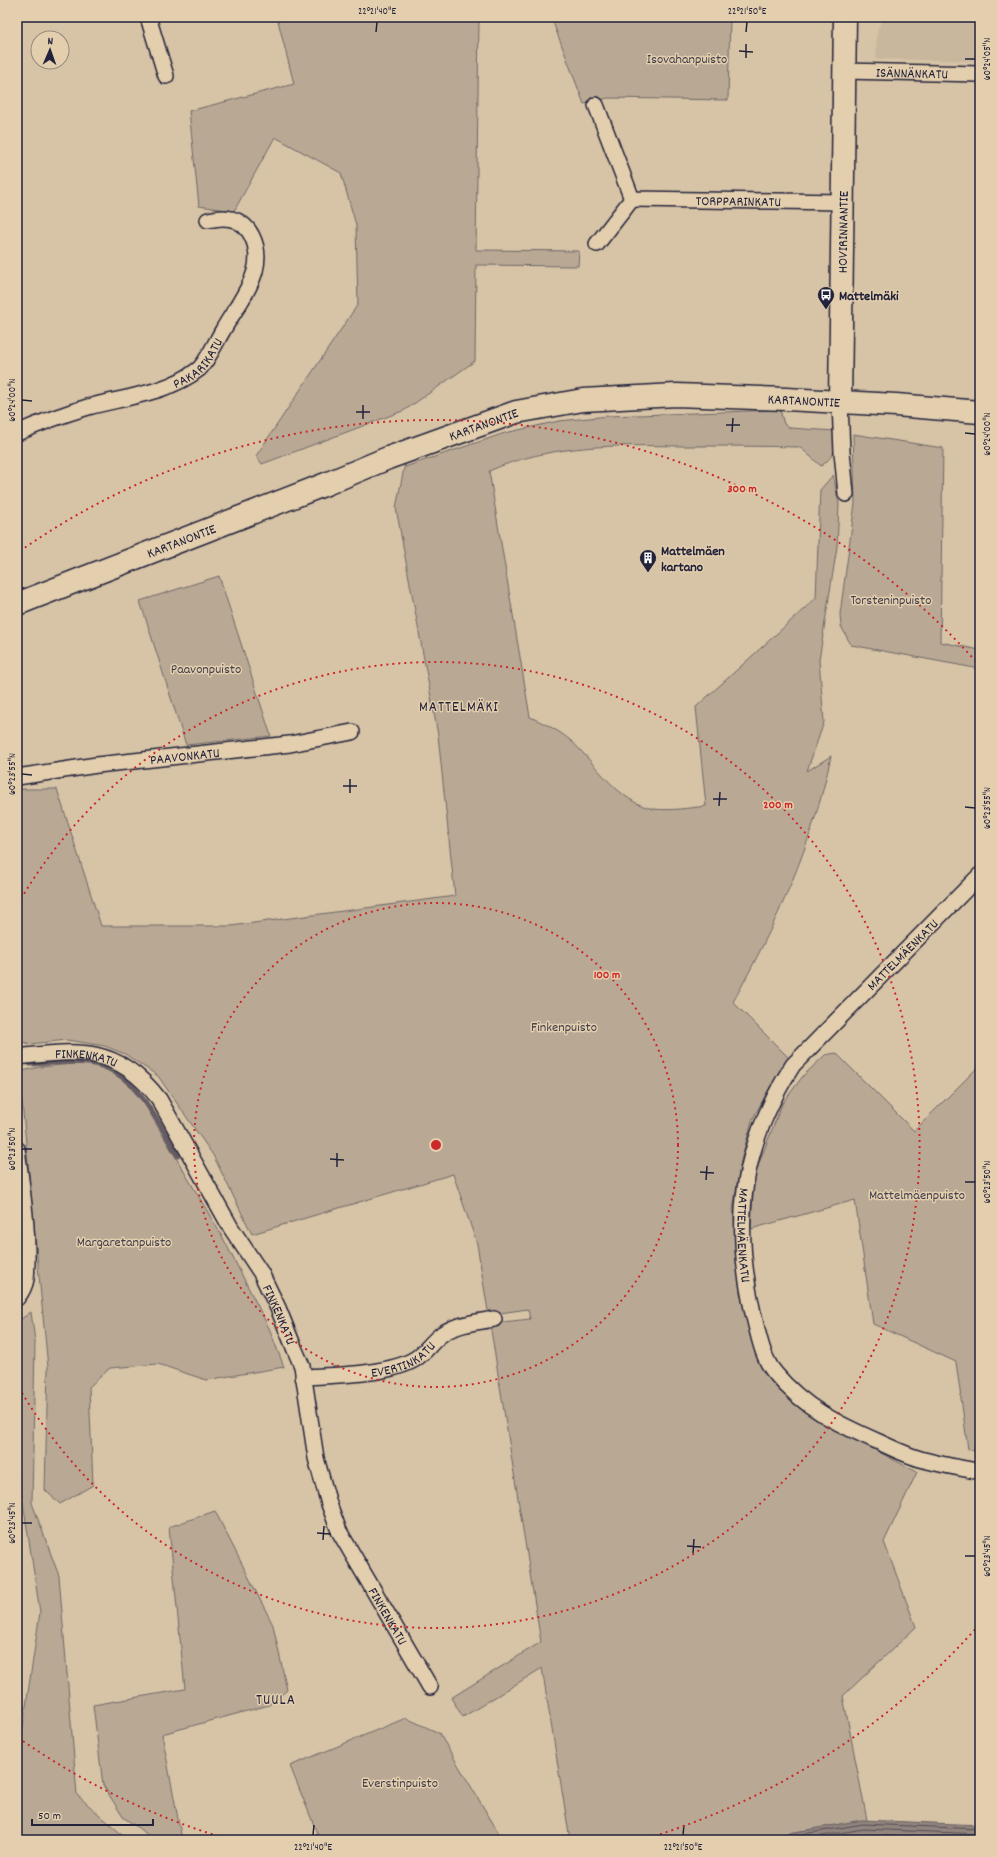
<svg xmlns="http://www.w3.org/2000/svg" width="997" height="1857" font-family="Dekko,sans-serif">
<style>
.built{fill:#c8b69d}
.green{fill:#b9a994;stroke:#6e6668}
.water{fill:#92857d;stroke:#655d63}
.lines{fill:none;stroke-linecap:round;stroke-linejoin:round}
.shore{stroke:#4f4a55;stroke-width:1}
.stream{stroke:#655d63;stroke-width:5}
.street-casing{stroke:#22223b;stroke-width:18}
.secondary-casing{stroke:#22223b;stroke-width:25}
.street{stroke:#e3cead;stroke-width:15}
.secondary{stroke:#e3cead;stroke-width:22}
.ticks{fill:none;stroke:#22223b;stroke-width:1.5}
.ring{fill:none;stroke:#cd2829;stroke-width:2;stroke-dasharray:2 4}
.labels{text-anchor:middle;stroke-width:3;stroke-linejoin:round;paint-order:stroke}
.park-label{font-size:14px;fill:#403d4d;stroke:#e3cead}
.street-label{font-size:14px;fill:#22223b;stroke:#e3cead}
.poi-label{font-size:14px;font-weight:bold;fill:#22223b;stroke:#e3cead;text-anchor:start}
.neighbourhood-label{font-size:15px;letter-spacing:1px;fill:#22223b;stroke:#e3cead}
.centre{fill:#cd2829;stroke:#e3cead;stroke-width:2}
.ring-label{font-size:12px;text-anchor:middle;font-weight:bold;fill:#cd2829;stroke:#e3cead;stroke-width:3;stroke-linejoin:round;paint-order:stroke}
.neatline{fill:none;stroke:#22223b;stroke-width:1.5}
.ticks-label{font-size:10px;text-anchor:middle;fill:#22223b}
</style>
<rect width="100%" height="100%" fill="#d7c4a6"/>
<filter id="ink" filterUnits="userSpaceOnUse"><feTurbulence type="fractalNoise" baseFrequency=".025" numOctaves="2"/><feDisplacementMap in="SourceGraphic" scale="8" xChannelSelector="R" yChannelSelector="G"/><feConvolveMatrix kernelMatrix="1 2 1 2 8 2 1 2 1" color-interpolation-filters="sRGB"/></filter>
<g filter="url(#ink)">
<polygon class="built" points="883,17 980,17 980,61 876,59 877,32"/>
<g class="green">
<polygon points="277,17 479,17 476,250 579,251 578,266 476,265 475,361 405,410 262,464 256,456 358,304 356,225 341,173 275,137 234,211 199,206 189,111 294,84"/>
<polygon points="551,17 730,17 728,100 608,98 584,104"/>
<path d="M780,410L784,424L790,428L835,431C836,448 836,455 821,466L800,447C761,446 721,446 681,446C617,445 549,444 489,471L530,717C544,723 558,730 570,740C595,762 618,803 654,809C671,811 689,808 706,806L696,707L816,598L820,490L833,475L839,504L837,547L819,660L824,722L807,771L831,756C813,844 776,924 733,1002L790,1059L770,1087L753,1118L741,1160L733,1210L739,1264L755,1341L822,1422L917,1472L884,1542L916,1627L843,1696L867,1820L790,1833L778,1840H570L542,1668L463,1717L451,1698L541,1642L491,1330L503,1322L530,1319L528,1309L500,1313L488,1311L477,1244L453,1174L252,1234L213,1155L158,1076L125,1054L105,1046L67,1040L30,1044L17,1040V789H57L101,926H231L455,896L438,735L396,508L405,463V467L505,433L559,421L609,416Z"/>
<polygon points="853,434 943,448 940,642 980,650 980,669 851,645 841,626 840,614 855,503"/>
<polygon points="219,576 271,736 186,745 140,601"/>
<polygon points="836,1053 914,1131 980,1065 980,1453 968,1449 956,1362 873,1324 855,1200 751,1229 754,1176 782,1104 803,1076 825,1055"/>
<polygon points="74,1064 100,1065 126,1082 145,1105 223,1238 269,1328 284,1367 206,1380 158,1364 110,1368 89,1387 93,1485 60,1504 45,1490 48,1367 20,1082 23,1071 39,1067"/>
<polygon points="31,1312 35,1341 32,1503 59,1576 77,1795 128,1840 17,1840 17,1767 40,1612 17,1463 17,1322"/>
<polygon points="215,1511 273,1625 287,1690 269,1705 162,1734 182,1840 155,1840 123,1817 103,1785 93,1705 185,1689 169,1527"/>
<polygon points="406,1718 439,1733 503,1840 320,1840 290,1766"/>
</g>
<polygon class="water" points="862,1820 980,1825 980,1840 778,1840 790,1833"/>
<g class="lines">
<g class="shore">
<polyline points="786,1840 792,1836 863,1824 980,1829"/>
<polyline points="800,1840 863,1829 980,1834"/>
<polyline points="834,1840 867,1835 968,1840"/>
</g>
<path class="stream" d="M30,1064C50,1063 69,1061 89,1063C135,1069 157,1121 178,1156"/>
<defs>
<g id="street">
<polyline points="148,17 166,76"/>
<path id="s1" d="M844,71L980,74"/>
<path id="s2" d="M596,105L632,199L844,202"/>
<polyline points="597,244 632,199"/>
<polyline points="840,403 842,452 846,494"/>
<path id="s3" d="M17,433C40,423 64,414 88,407C125,397 169,393 199,369C207,362 217,340 223,330C233,312 249,292 255,271C261,248 251,218 223,218C218,218 213,219 208,220"/>
<path id="s4" d="M17,777L97,765L290,744L352,732"/>
<path id="s5" d="M980,875L793,1065C741,1146 732,1221 753,1313C758,1332 762,1358 775,1373C804,1408 838,1424 879,1442C894,1449 908,1456 924,1460C942,1465 961,1468 980,1472"/>
<path id="s6" d="M17,1057C79,1050 117,1045 159,1099L231,1228L261,1273L278,1308L295,1350L302,1366L316,1458L329,1504L339,1531L430,1687"/>
<path d="M17,1149C22,1189 30,1238 26,1279C25,1285 21,1293 17,1298"/>
<path id="s7" d="M303,1377C334,1375 389,1375 415,1359C425,1353 432,1341 442,1334C456,1324 477,1322 494,1319"/>
</g>
<g id="secondary">
<path id="s8" d="M840,403L845,17"/>
<path id="s9" d="M17,604L326,484L388,458L516,412L583,400L676,395L786,399L896,405L980,412"/>
</g>
</defs>
<use href="#street" class="street-casing"/>
<use href="#secondary" class="secondary-casing"/>
<use href="#street" class="street"/>
<use href="#secondary" class="secondary"/>
</g>
</g>
<path class="ticks" d="M376,32L377,22M746,32L747,22M739,51L753,52M746,58V44M965,59H975M22,400L32,401M356,412H370M363,419V405M726,425H740M732,432L733,418M965,433L975,434M22,774L32,775M343,786H357M350,793V779M713,799H727M719,806L720,792M965,807L975,808M22,1149H32M330,1159L344,1160M337,1167V1153M700,1172L714,1173M706,1180L707,1166M965,1182H975M22,1523H32M317,1533L331,1534M323,1540L324,1526M687,1546L701,1547M693,1553L694,1539M965,1556H975M313,1835L314,1825M683,1835L684,1825"/>
<g class="ring">
<circle cx="436" cy="1145" r="242"/>
<path d="M18 904A483 483 0 1 1 18 1386"/>
<path d="M979 1625A725 725 0 0 1 648 1838M224 1838A725 725 0 0 1 20 1739M20 551A725 725 0 0 1 979 665"/>
</g>
<defs>
<symbol id="bus-pin" viewBox="-11 -11 22 30"><path d="M0 17L-7.5 6A9.5 9.5 0 1 1 7.5 6Z" fill="#22223b" stroke="#e3cead"/><path d="M-5-6H5V4H4V6H2V4H-2V6H-4V4H-5ZM-3.5-4V0h7V-4ZM-3.5 1.2v1.5H-2V1.2ZM2 1.2v1.5H3.5V1.2Z" fill="#fff"/></symbol>
<symbol id="building-pin" viewBox="-11 -11 22 30"><path d="M0 17L-7.5 6A9.5 9.5 0 1 1 7.5 6Z" fill="#22223b" stroke="#e3cead"/><path d="M-4-6H4V6H1V3H-1V6H-4ZM-2.5-4.3h1.7v1.8h-1.7ZM.8-4.3h1.7v1.8H.8ZM-2.5-1h1.7V.8h-1.7ZM.8-1h1.7V.8H.8Z" fill="#fff"/></symbol>
</defs>
<g fill-rule="evenodd">
<use href="#bus-pin" x="816" y="285" width="20" height="27"/>
<use href="#building-pin" x="638" y="548" width="20" height="27"/>
</g>
<g class="labels">
<g class="park-label">
<text x="687" y="63">Isovahanpuisto</text>
<text x="891" y="604">Torsteninpuisto</text>
<text x="206" y="673">Paavonpuisto</text>
<text x="564" y="1031">Finkenpuisto</text>
<text x="917" y="1199">Mattelmäenpuisto</text>
<text x="124" y="1246">Margaretanpuisto</text>
<text x="400" y="1787">Everstinpuisto</text>
</g>
<g class="street-label">
<text dy="5" stroke="none"><textPath href="#s1" startOffset="68">ISÄNNÄNKATU</textPath></text>
<text dy="5" stroke="none"><textPath href="#s2" startOffset="207">TORPPARINKATU</textPath></text>
<text dy="5" stroke="none"><textPath href="#s8" startOffset="171">HOVIRINNANTIE</textPath></text>
<text dy="5" stroke="none"><textPath href="#s3" startOffset="197">PAKARIKATU</textPath></text>
<text dy="5" stroke="none"><textPath href="#s9" startOffset="824">KARTANONTIE</textPath></text>
<text dy="5" stroke="none"><textPath href="#s9" startOffset="500">KARTANONTIE</textPath></text>
<text dy="5" stroke="none"><textPath href="#s9" startOffset="176">KARTANONTIE</textPath></text>
<text dy="5" stroke="none"><textPath href="#s4" startOffset="169">PAAVONKATU</textPath></text>
<text transform="translate(902 954) rotate(-45)" y="5">MATTELMÄENKATU</text>
<text dy="5" stroke="none"><textPath href="#s6" startOffset="70">FINKENKATU</textPath></text>
<text dy="5" stroke="none"><textPath href="#s5" startOffset="447">MATTELMÄENKATU</textPath></text>
<text dy="5" stroke="none"><textPath href="#s6" startOffset="405">FINKENKATU</textPath></text>
<text dy="5" stroke="none"><textPath href="#s7" startOffset="103">EVERTINKATU</textPath></text>
<text dy="5" stroke="none"><textPath href="#s6" startOffset="729">FINKENKATU</textPath></text>
</g>
<g class="poi-label">
<text x="839" y="300">Mattelmäki</text>
<text x="661" y="555">Mattelmäen<tspan x="661" dy="16">kartano</tspan></text>
</g>
<g class="neighbourhood-label">
<text x="459" y="711">MATTELMÄKI</text>
<text x="276" y="1704">TUULA</text>
</g>
</g>
<circle cx="436" cy="1145" r="6" class="centre"/>
<g class="ring-label">
<text x="742" y="492">300 m</text>
<text x="778" y="808">200 m</text>
<text x="607" y="978">100 m</text>
</g>
<rect width="997" height="1857" fill="none" stroke="#e3cead" stroke-width="44"/>
<g transform="translate(50 50) rotate(2)"><circle r="19" fill="#e3cead" stroke="#96897f"/>
<path d="M0-3L7 15L0 10L-7 15Z" fill="#22223b"/>
<text y="-6" font-size="11" font-weight="bold" text-anchor="middle" fill="#22223b">N</text>
</g>
<path d="M32 1819v6h121v-6" fill="none" stroke="#22223b" stroke-width="2"/>
<text x="38" y="1819" font-size="12" fill="#22223b" stroke="#e3cead" stroke-width="3" paint-order="stroke">50 m</text>
<rect x="22" y="22" width="953" height="1813" class="neatline"/>
<g class="ticks-label">
<text x="377" y="14">22°21'40"E</text>
<text x="747" y="14">22°21'50"E</text>
<text transform="translate(986 59) rotate(-90)" y="4">60°24'05"N</text>
<text transform="translate(11 400) rotate(-90)" y="4">60°24'00"N</text>
<text transform="translate(986 434) rotate(-90)" y="4">60°24'00"N</text>
<text transform="translate(11 774) rotate(-90)" y="4">60°23'55"N</text>
<text transform="translate(986 808) rotate(-90)" y="4">60°23'55"N</text>
<text transform="translate(11 1149) rotate(-90)" y="4">60°23'50"N</text>
<text transform="translate(986 1182) rotate(-90)" y="4">60°23'50"N</text>
<text transform="translate(11 1523) rotate(-90)" y="4">60°23'45"N</text>
<text transform="translate(986 1556) rotate(-90)" y="4">60°23'45"N</text>
<text x="313" y="1850">22°21'40"E</text>
<text x="683" y="1850">22°21'50"E</text>
</g>
</svg>
